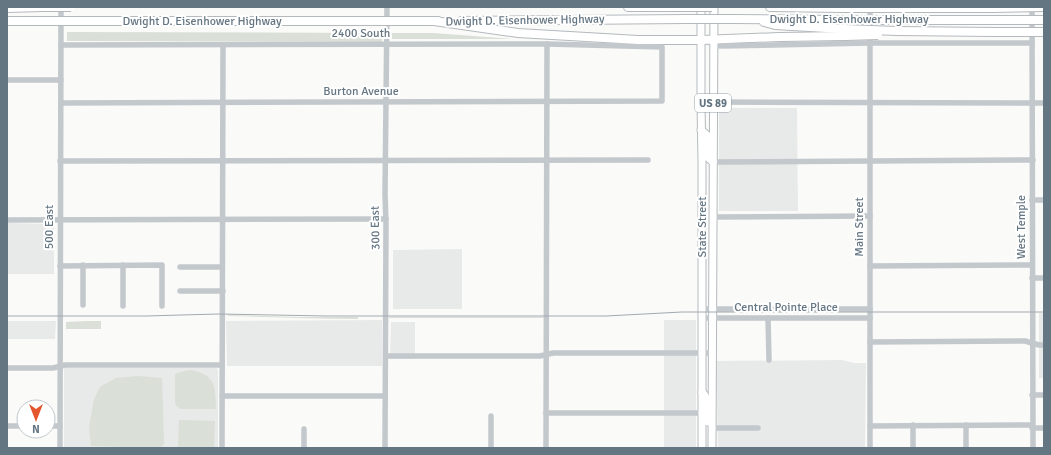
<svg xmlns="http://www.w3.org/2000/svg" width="1051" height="455" font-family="Signika,sans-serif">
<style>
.built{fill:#e8e9e9}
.green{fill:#dadfd7}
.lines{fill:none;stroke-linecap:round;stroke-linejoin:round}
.major-casing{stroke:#b5babe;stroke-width:9}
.highway-casing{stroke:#b4b9bd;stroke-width:10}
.minor{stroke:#c3c8cc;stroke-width:5.5}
.major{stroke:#fff;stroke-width:7}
.highway{stroke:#fff;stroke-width:8}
.tram{stroke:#a2aab0;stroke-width:1}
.highway-bridge-casing{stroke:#b4b9bd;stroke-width:10;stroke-linecap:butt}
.highway-bridge{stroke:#fff;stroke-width:8}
.labels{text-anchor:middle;stroke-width:4;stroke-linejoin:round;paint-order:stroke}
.shield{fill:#fff;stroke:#939fa8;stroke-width:1}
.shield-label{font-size:11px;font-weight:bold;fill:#657683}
.street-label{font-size:12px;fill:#657683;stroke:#fff}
</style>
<rect width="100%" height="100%" fill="#fafaf8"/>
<g class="built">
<polygon points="719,108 797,108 798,211 719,211"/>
<polygon points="7,223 54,224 54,274 7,274"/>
<polygon points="462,249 462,309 393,309 393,250"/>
<rect x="1039" y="313" width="5" height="65"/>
<polygon points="382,320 382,366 227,366 226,321"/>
<rect x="664" y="320" width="32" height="128"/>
<polygon points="7,321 56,321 55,339 7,339"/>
<polygon points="391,322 415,322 415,359 390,359"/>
<polygon points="842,360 854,363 866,363 865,448 718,448 716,361"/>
<polygon points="64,368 217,368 218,371 218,448 64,448"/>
</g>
<g class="green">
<polygon points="67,32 382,33 382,42 67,41"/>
<polygon points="392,33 433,33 513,39 392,39"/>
<path d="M228,315L299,317H358V319C315,319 271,317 228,316Z"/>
<polygon points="389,317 543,317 544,318 389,318"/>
<polygon points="87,321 101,321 101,329 66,329 66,322"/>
<path d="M192,370C217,376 215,387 216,409H180L175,404V374L184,371Z"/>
<polygon points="138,376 162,378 164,444 160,448 91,446 89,427 94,399 100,387 116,378"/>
<polygon points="179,420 215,421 214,448 178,448"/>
</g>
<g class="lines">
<defs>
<g id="major">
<polyline points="701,7 701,104 702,161 702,448"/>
<polyline points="701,130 707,135 707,157 713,162"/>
<path d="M702,392C710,398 707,413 708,422"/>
<polyline points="712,448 714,7"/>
</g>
<g id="highway">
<polyline points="628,7 684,7"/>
<polyline points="770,7 842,8"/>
<polyline points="7,8 43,7"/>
<polyline points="897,8 993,8"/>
<polyline points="733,19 841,20"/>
<polyline points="897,20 994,20"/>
<polyline points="7,21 41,21"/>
<polyline points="81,21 368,21"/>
<polyline points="406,21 438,21"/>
<polyline points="434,21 518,33 638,40 701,40 780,37 845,36"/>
<polyline points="461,21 686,19"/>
<polyline points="764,22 775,25 844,29"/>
<polyline points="897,31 995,32"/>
</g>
</defs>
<use href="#major" class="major-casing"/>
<use href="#highway" class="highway-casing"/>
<g class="minor">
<polyline points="1032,7 1033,448"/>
<polyline points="711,44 714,45 721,46 870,43 1032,43"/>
<polyline points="61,45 547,44 662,47 662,101 61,103"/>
<polyline points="7,80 61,80"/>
<polyline points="713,102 1044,103"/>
<polyline points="60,161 648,160"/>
<polyline points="713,162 1033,160"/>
<polyline points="1032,200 1044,200"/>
<polyline points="713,217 870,216"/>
<polyline points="7,220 386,219"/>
<polyline points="83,265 83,305"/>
<polyline points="123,265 123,306"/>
<polyline points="60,266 162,265 162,306"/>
<polyline points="870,266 1032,265"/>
<polyline points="180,267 222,267"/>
<polyline points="1032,278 1044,278"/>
<polyline points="180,291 223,291"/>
<polyline points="702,309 870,309"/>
<polyline points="702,318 870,318"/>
<polyline points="768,318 769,360"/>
<polyline points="870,342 1025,341 1039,345 1044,345"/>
<polyline points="386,356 540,356 553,353 713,353"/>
<polyline points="7,368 53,368 65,365 222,365"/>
<polyline points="1032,395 1044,395"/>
<polyline points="222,396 385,396"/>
<polyline points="546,413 702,413"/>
<polyline points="491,416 491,448"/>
<polyline points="913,425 913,448"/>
<polyline points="7,426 24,426"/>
<polyline points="48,426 60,426"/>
<polyline points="870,426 1032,425"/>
<polyline points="712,428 758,428"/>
<polyline points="1032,428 1044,428"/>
<polyline points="60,448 61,7"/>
<polyline points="222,448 223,45"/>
<polyline points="304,448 304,429"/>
<polyline points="385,448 386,223 385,194 387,7"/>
<polyline points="546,448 547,44"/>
<polyline points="870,448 870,7"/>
<polyline points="966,448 966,425"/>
</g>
<use href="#major" class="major"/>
<use href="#highway" class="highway"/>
<polyline class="tram" points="7,316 147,316 181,315 219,314 326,316 606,316 682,312 1044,312"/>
<defs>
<g id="highway-bridge">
<polyline points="43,7 71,7"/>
<polyline points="684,7 712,7"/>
<polyline points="842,8 897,8"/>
<polyline points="993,8 1044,7"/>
<polyline points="686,19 733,19"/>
<polyline points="841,20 897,20"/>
<polyline points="994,20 1044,20"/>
<polyline points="41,21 81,21"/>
<polyline points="368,21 406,21"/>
<polyline points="844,29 897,31"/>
<polyline points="995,32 1044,32"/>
<polyline points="845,36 878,35"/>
</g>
</defs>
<use href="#highway-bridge" class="highway-bridge-casing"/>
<use href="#highway-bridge" class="highway-bridge"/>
</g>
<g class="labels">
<rect class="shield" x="695" y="94" width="36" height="18" rx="3"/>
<g class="shield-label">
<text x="713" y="107">US 89</text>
</g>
<g class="street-label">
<text x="849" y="23">Dwight D. Eisenhower Highway</text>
<text transform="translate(525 20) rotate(-1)" y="4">Dwight D. Eisenhower Highway</text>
<text x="202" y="25">Dwight D. Eisenhower Highway</text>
<text x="361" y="37">2400 South</text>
<text x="361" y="95">Burton Avenue</text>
<text transform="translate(49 227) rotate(-90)" y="4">500 East</text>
<text transform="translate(702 227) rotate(-90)" y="4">State Street</text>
<text transform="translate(859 227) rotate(-90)" y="4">Main Street</text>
<text transform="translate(1021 227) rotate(-90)" y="4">West Temple</text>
<text transform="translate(375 228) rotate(-91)" y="4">300 East</text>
<text x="786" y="311">Central Pointe Place</text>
</g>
</g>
<rect width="1051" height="455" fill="none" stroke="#657683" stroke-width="16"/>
<g transform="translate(36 419) rotate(180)"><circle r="19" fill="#ffffff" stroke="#c1c8cd"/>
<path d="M0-3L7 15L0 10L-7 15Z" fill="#e4572e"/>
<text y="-6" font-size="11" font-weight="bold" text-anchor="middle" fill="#657683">N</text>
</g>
</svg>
